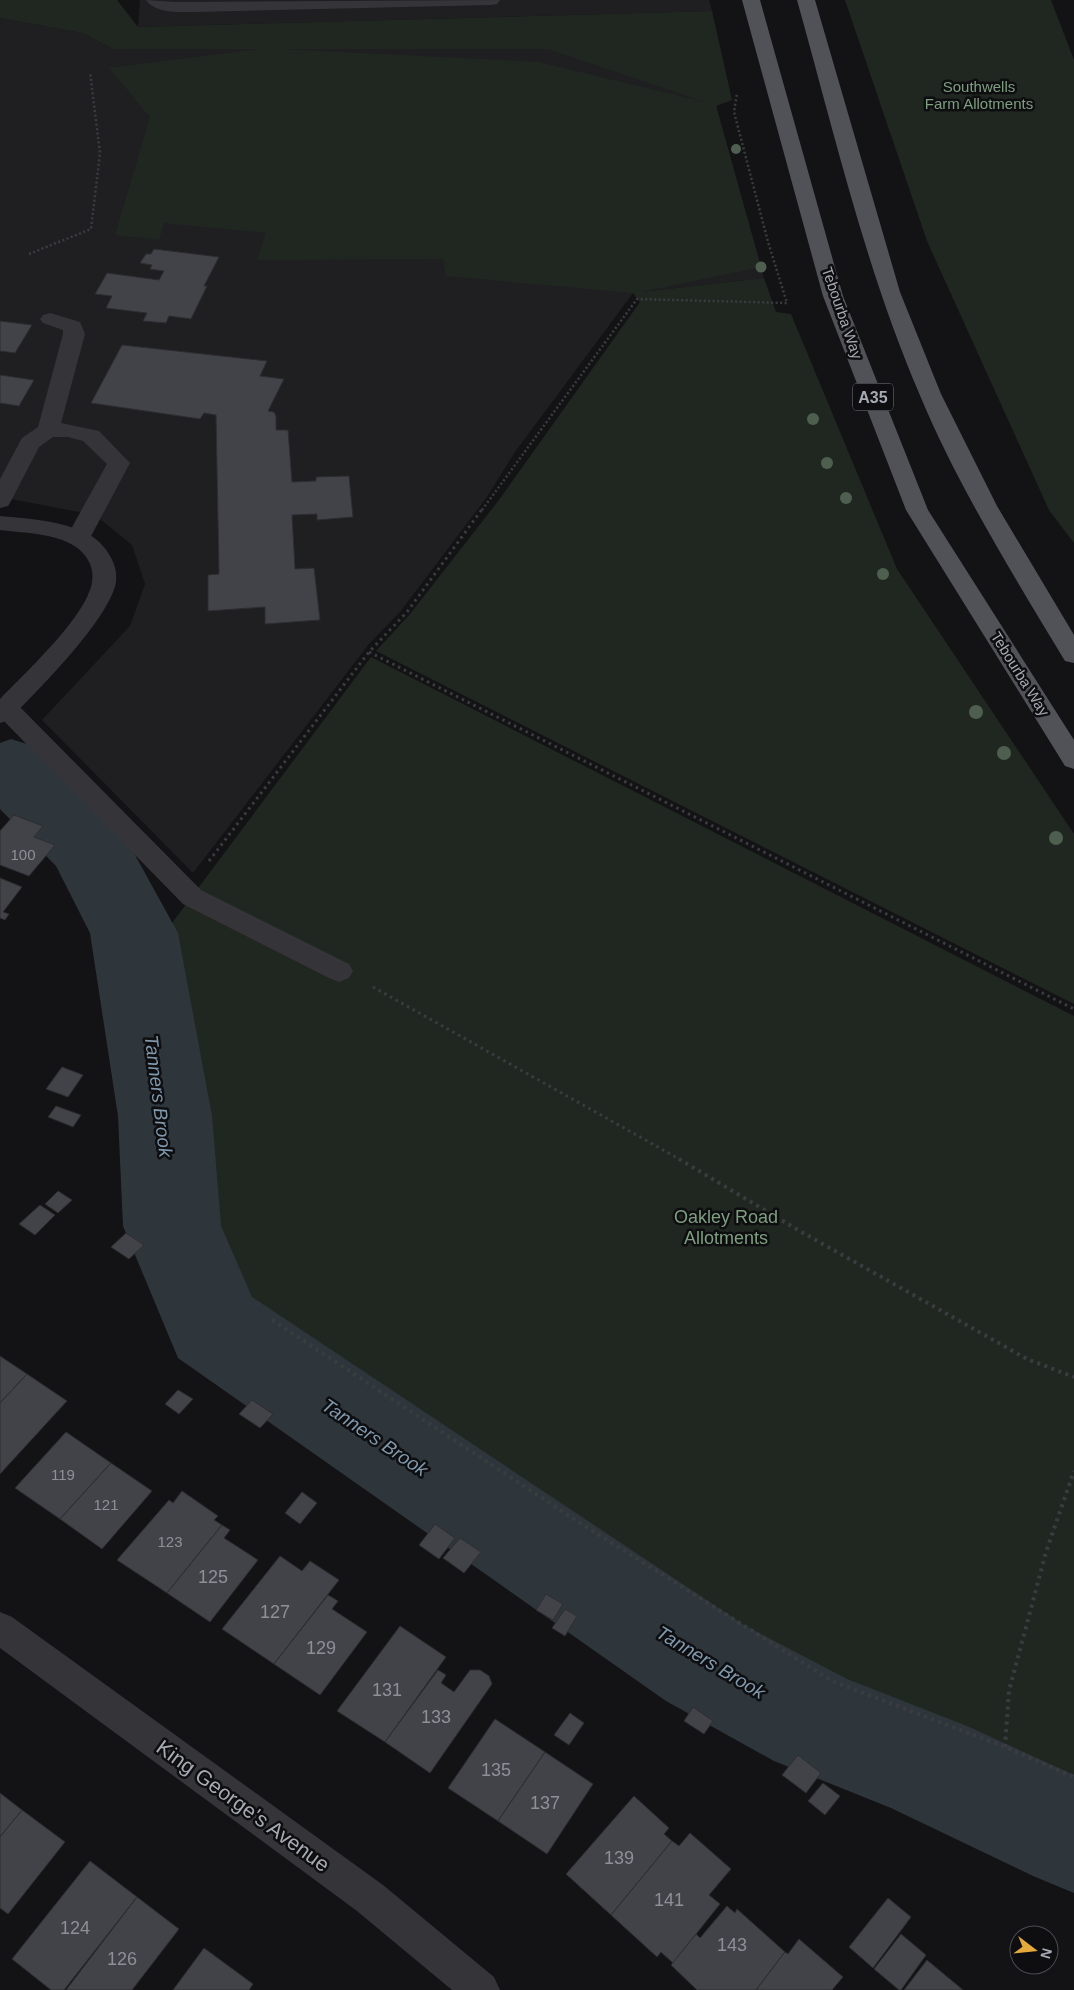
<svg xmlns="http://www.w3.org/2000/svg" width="1074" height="1990" font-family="Helvetica,sans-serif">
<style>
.built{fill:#1f1f22}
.green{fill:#202721;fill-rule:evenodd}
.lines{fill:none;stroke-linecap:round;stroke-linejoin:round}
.river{fill:#2e363c;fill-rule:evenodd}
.building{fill:#424348;stroke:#2d2d31}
.path-far2{stroke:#3b3c40;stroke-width:2.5;stroke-dasharray:2 2.5;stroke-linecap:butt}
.path-far1{stroke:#3b3c40;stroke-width:3;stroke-dasharray:2.5 4;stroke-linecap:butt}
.path{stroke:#3b3c40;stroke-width:4;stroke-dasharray:3 4.5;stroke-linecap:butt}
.service{fill:#353539;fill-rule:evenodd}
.minor{fill:#353539;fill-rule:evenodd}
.primary{fill:#515258;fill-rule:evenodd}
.tree{fill:#4e5f50}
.labels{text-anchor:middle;stroke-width:5;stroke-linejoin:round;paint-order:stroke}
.far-park-label{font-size:15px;fill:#7e9e80;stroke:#0e0e10}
.far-street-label{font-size:15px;fill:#a6aab4;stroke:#0e0e10}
.number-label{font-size:15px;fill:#8d9099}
.shield{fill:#0e0e10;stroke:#787b83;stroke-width:1}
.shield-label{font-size:16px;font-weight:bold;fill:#a6aab4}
.park-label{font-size:18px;fill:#7e9e80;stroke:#0e0e10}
.near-number-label{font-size:18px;fill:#8d9099}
.water-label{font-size:19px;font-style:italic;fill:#7f98ad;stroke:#0e0e10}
.near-street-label{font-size:21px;fill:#a6aab4;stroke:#0e0e10}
</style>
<rect width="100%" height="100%" fill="#131315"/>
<g class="built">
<polygon points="140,0 709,0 712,11 138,27"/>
<polygon points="0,18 82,33 113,49 547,49 716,105 764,278 633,293 515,452 487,497 400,612 369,644 193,873 42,720 130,626 145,584 132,545 95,515 0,497"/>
</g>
<g class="green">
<path d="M0,0H117L138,27L712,11L732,100L716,106L761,267L641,292L764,278L776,312L791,314L897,569L1074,834V1004L376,651L410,614L499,500L640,302L633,293L446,276L443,259L257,260L266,233L164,223L159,240L115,235L150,117L109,68L259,49H113L82,33L0,18ZM280,49H547L708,103L539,62Z"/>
<polygon points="845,0 1051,0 1074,60 1074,543 1049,510 927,241"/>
<polygon points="371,657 1074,1016 1074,1803 822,1699 484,1484 247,1325 217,1219 200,1118 157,943"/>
</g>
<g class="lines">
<polygon class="river" points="11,739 40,748 118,824 178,933 212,1116 221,1226 252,1297 744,1625 847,1679 967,1726 1074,1775 1074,1893 1033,1876 891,1808 774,1761 666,1701 178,1358 123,1226 118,1116 90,933 56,866 0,809 0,743"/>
</g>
<g class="building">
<polygon points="154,249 219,257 204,286 207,286 191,319 169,316 166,323 143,321 147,313 106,308 112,296 95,294 107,273 159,280 164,271 150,269 152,265 140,263 146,254 151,254"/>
<polygon points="0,321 32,325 15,353 0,351"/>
<polygon points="122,345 267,361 260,376 284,379 268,411 274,412 276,416 276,430 288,430 292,482 316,481 316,477 349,476 353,517 317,520 317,514 292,515 295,569 314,568 320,620 265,624 265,607 208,611 208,575 219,574 216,415 204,413 200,419 91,403"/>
<polygon points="0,375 34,380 19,406 0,403"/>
<polygon points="14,815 43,826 34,837 55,845 29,876 0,865 0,831"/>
<polygon points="0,878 22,887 3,912 9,914 5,920 0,918"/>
<polygon points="62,1067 83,1075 68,1097 46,1089"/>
<polygon points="56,1106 81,1115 73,1127 48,1117"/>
<polygon points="58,1191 72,1200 58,1213 45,1204"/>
<polygon points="40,1205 55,1215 35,1235 19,1224"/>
<polygon points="126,1233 144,1245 129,1259 111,1247"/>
<polygon points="0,1356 27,1374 0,1403"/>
<polygon points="27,1374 67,1401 0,1474 0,1403"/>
<polygon points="178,1390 193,1399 179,1414 165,1404"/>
<polygon points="252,1400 273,1414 260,1428 239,1414"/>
<polygon points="66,1432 111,1463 60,1519 15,1488"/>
<polygon points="111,1463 152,1491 102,1549 60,1519"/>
<polygon points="182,1491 218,1516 214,1520 222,1525 167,1593 117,1560 169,1500 173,1503"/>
<polygon points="302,1492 317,1503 300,1524 285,1513"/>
<polygon points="435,1524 455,1538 439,1559 419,1545"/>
<polygon points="222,1525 230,1530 224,1538 258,1560 210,1622 167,1593"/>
<polygon points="460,1538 481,1552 464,1573 443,1558"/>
<polygon points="280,1556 302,1571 310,1561 339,1580 274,1664 222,1629"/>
<polygon points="546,1594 563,1604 553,1620 536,1610"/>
<polygon points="328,1595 338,1601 332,1609 367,1632 320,1695 274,1664"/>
<polygon points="565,1609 577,1616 565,1636 552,1628"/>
<polygon points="400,1626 446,1657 385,1742 337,1711"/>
<polygon points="438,1670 446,1675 441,1683 454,1692 470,1670 480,1670 489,1676 492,1684 430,1773 385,1742"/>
<polygon points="693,1707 713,1721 704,1734 684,1721"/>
<polygon points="570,1713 584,1723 569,1745 554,1735"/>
<polygon points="495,1719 545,1752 498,1821 448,1788"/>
<polygon points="545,1752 593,1784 547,1854 498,1821"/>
<polygon points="798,1755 821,1773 806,1793 782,1775"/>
<polygon points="823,1783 840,1796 825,1815 808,1801"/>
<polygon points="0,1793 22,1810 0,1837"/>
<polygon points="634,1796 669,1828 664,1834 672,1841 611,1915 566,1874"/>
<polygon points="22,1810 65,1842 8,1914 0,1908 0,1837"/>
<polygon points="690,1833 731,1869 709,1895 720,1904 673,1963 661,1952 657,1957 611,1915 672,1841 679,1846"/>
<polygon points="90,1861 137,1897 64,1990 51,1990 12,1959"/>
<polygon points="137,1897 179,1929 132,1990 66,1990"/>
<polygon points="888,1898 911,1917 873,1968 849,1947"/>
<polygon points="727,1906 735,1913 737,1909 785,1952 756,1990 697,1990 671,1965 696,1934 700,1938"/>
<polygon points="901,1934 926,1955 901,1990 899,1990 874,1969"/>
<polygon points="799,1939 843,1977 832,1990 756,1990 785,1952 788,1954"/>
<polygon points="204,1948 253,1984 249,1990 173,1990"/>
<polygon points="927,1960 963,1990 904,1990"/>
</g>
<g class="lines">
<g class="path-far2">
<polyline points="29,254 91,229 100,153 90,72"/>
<polyline points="482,510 637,299 787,303 768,242 734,112 737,93"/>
</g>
<g class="path-far1">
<polyline points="369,652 1074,1009"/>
<polyline points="209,861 369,652 407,612 483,508"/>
<polyline points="373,987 681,1160"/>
</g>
<g class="path">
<polyline points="679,1159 798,1230 1027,1359 1074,1377"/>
<polyline points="272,1320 577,1521 832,1681 1005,1747 1074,1777"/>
<polyline points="1005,1747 1009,1691 1046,1552 1074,1471"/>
</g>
<g class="service">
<path d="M146,0L176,2L500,0L497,4L491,5L196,12C181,12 156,14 146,0Z"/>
<polygon points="50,313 80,322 85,334 61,423 99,431 130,463 90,538 86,543 78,546 70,543 66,538 107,464 83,441 68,437 53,437 39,447 11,501 8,506 0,508 0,479 22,438 38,427 63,334 63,330 43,323 40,319 43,315"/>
<polygon points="6,699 15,702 201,890 349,964 353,971 349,978 339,982 329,978 183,904 0,717 0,701"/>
</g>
<g class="minor">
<path d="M0,516C29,519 59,520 86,533C103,541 119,563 116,582C109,620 37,691 9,720L0,723V699C25,673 87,616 92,582C95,566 85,551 71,544C50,533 24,533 0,530Z"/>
<polygon points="0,1612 12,1617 383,1885 494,1977 500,1990 452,1990 357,1911 0,1648"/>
</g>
<g class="primary">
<polygon points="742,0 760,0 843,296 928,510 1074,740 1074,769 1065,766 906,510 823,296"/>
<path d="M797,0H815L900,292L941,394L997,506L1074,635V663L1065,661C1014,576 957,485 919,393C865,267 834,132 797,0Z"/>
</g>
</g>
<g class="tree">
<circle cx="736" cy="149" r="5"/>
<circle cx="761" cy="267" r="5.5"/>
<circle cx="813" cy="419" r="6"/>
<circle cx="827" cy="463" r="6"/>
<circle cx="846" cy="498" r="6"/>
<circle cx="883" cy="574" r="6"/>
<circle cx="976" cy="712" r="7"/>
<circle cx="1004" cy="753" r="7"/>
<circle cx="1056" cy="838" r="7"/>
</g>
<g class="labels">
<g class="far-park-label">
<text x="979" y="92">Southwells<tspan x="979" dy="17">Farm Allotments</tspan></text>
</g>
<g class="far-street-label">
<text transform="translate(842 313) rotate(71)" y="5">Tebourba Way</text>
<text transform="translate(1020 674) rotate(58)" y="5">Tebourba Way</text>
</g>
<g class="number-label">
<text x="23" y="860">100</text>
<text x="63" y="1480">119</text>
<text x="106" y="1510">121</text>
<text x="170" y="1547">123</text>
</g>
<rect class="shield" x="853" y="383.5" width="40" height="27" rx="4"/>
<g class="shield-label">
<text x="873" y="403">A35</text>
</g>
<g class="park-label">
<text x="726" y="1223">Oakley Road<tspan x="726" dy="21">Allotments</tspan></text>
</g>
<g class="near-number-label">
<text x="213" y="1583">125</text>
<text x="275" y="1618">127</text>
<text x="321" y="1654">129</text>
<text x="387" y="1696">131</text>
<text x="436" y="1723">133</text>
<text x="496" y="1776">135</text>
<text x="545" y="1809">137</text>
<text x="619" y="1864">139</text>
<text x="669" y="1906">141</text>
<text x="75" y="1934">124</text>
<text x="732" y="1951">143</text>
<text x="122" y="1965">126</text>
</g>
<g class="water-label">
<text transform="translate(159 1096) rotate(83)" y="7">Tanners Brook</text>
<text transform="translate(375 1437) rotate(34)" y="7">Tanners Brook</text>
<text transform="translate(711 1662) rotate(31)" y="7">Tanners Brook</text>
</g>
<g class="near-street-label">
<text transform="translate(243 1806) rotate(36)" y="7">King George's Avenue</text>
</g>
</g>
<g transform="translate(1034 1950) rotate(106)"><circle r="24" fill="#0e0e10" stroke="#4b4c52"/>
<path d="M0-4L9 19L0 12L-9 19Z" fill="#e4aa3c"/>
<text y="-8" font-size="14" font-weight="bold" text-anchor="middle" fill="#a6aab4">N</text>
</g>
</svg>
